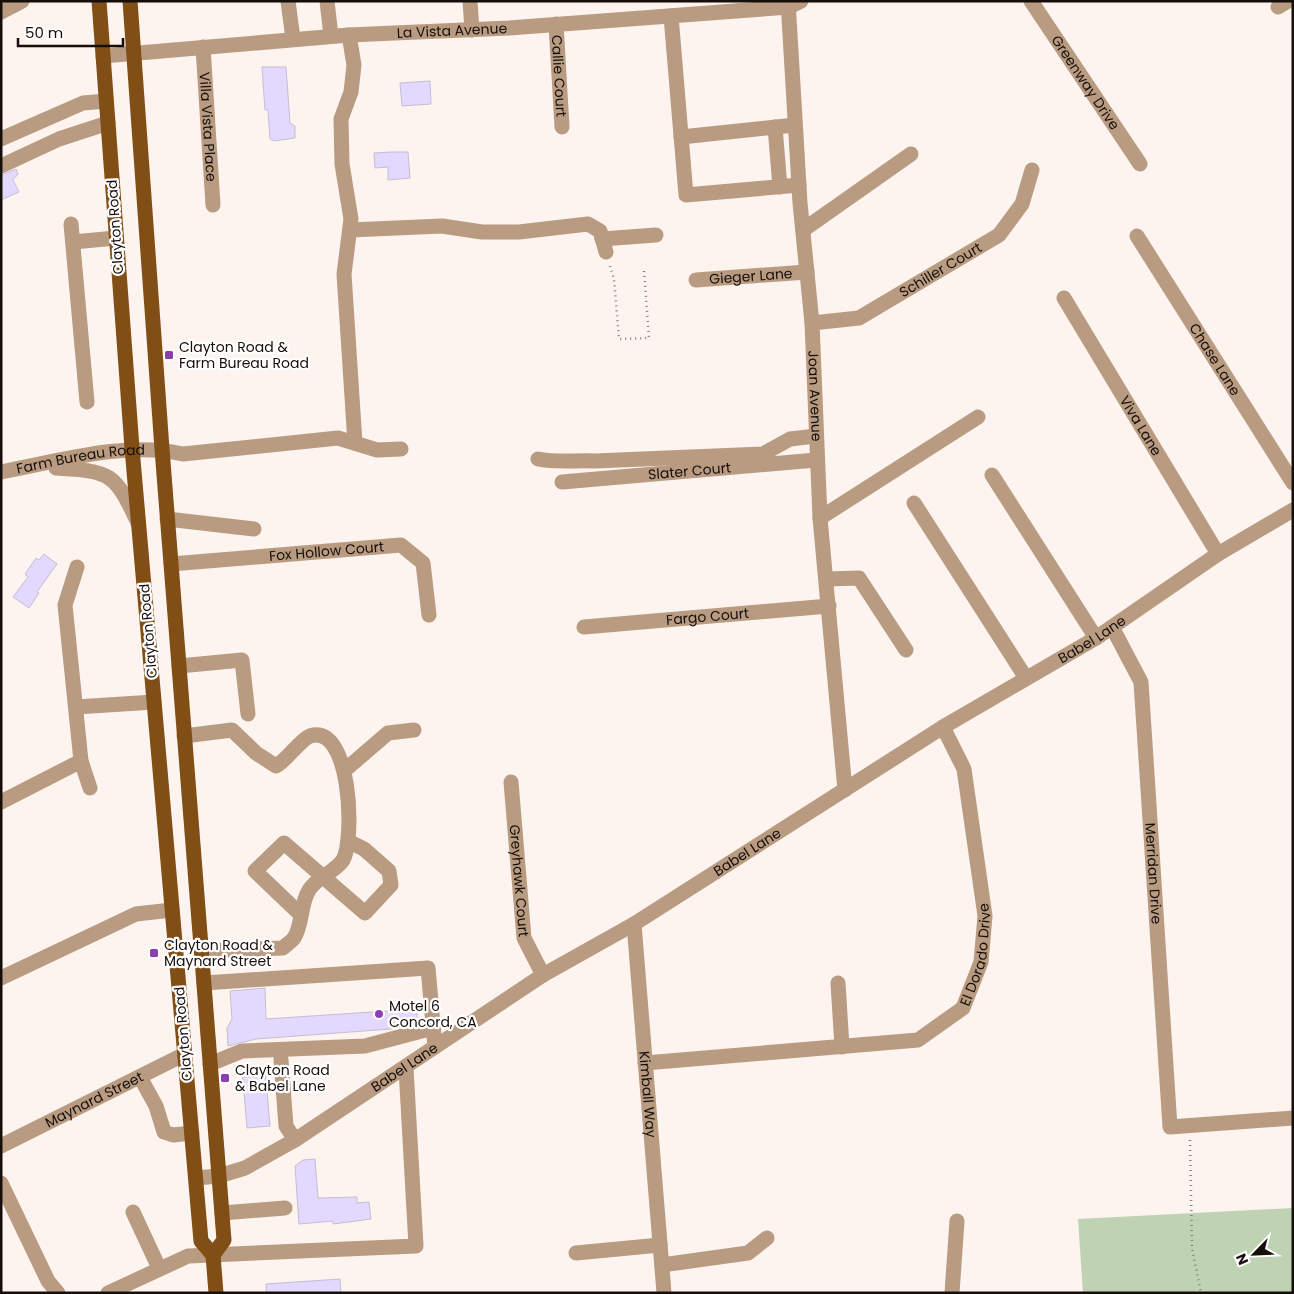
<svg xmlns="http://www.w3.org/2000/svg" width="1294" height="1294" font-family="Poppins,sans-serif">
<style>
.green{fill:#bfd3b4}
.building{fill:#e3d9ff;stroke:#c4bed3}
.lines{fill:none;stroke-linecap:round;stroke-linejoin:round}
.path{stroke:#8a817e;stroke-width:2.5;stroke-dasharray:1 4;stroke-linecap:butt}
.minor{stroke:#b89b80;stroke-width:15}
.major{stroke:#814f15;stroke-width:15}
.poi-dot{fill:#8940b2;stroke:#fff;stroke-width:2}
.labels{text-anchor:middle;stroke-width:4.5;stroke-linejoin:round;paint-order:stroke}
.street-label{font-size:14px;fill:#160e0b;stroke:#fff}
.poi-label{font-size:14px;fill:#160e0b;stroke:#fff;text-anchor:start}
</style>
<rect width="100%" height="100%" fill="#fdf3ef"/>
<polygon class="green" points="1293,1208 1293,1293 1083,1293 1078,1219"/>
<g class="building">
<polygon points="262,67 286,67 290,123 295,126 295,138 274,141 270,139 268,110 265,110"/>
<polygon points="430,81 431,104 402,106 400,83"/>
<polygon points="392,152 408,152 410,178 388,180 388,167 375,168 374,153"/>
<polygon points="16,169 18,174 13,180 19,192 1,200 1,175"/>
<polygon points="44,554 57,564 37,592 39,593 29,608 13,597 28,577 25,574 36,558 39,560"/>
<polygon points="265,988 266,1019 417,1009 417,1023 391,1029 256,1039 228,1046 227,1028 232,1019 230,991"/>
<polygon points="265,1067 270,1126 247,1128 242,1069"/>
<polygon points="315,1159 318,1198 357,1197 357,1203 369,1202 371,1219 333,1224 333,1221 299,1224 295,1166 303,1160"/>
<polygon points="340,1279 341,1293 266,1293 266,1284"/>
</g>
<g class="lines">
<g class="path">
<polyline points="610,266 614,279 619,339 649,338 644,270"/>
<polyline points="1190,1140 1192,1248 1201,1293"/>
</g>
<g class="minor">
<polyline points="288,1 293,39"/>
<polyline points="327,1 331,36"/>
<polyline points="470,1 472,30"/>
<path id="s1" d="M788,1L800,203L812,323L820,518L845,790"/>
<path id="s2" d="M1031,1L1140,164"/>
<polyline points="1278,7 1288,1"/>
<polyline points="1,12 22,1"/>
<polyline points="671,16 686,195 799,185"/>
<path id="s3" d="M556,24L562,127"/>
<polyline points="349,35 354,65 351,92 341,119 342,164 351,219 344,274 355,443"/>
<path id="s4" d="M203,47L213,205"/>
<path id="s5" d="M103,56L349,35L509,28L789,7L801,1"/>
<polyline points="775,127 780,187"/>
<polyline points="681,137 795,125"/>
<polyline points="1,139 83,103 106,101"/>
<polyline points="1,166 59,139 108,123"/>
<polyline points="71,224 87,402"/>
<polyline points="350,230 442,226 482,232 519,232 588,224 600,231 606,252"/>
<polyline points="803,230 911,154"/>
<path id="s6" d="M1137,236L1293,483"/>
<polyline points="602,239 656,235"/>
<polyline points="73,242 116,238"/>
<path id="s7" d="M696,280L807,272"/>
<path id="s8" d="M1064,298L1218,554"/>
<path id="s9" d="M812,323L859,318L999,235L1022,204L1032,170"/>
<path d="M538,459C557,463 575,460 595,461L763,454L790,439L816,436"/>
<path d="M56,468C111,471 115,473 138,523"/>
<path id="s10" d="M1,472C60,461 124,441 183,454L338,438L377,450L401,449"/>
<polyline points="992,475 1096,638"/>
<path id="s11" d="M562,482L816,460"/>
<polyline points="914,503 1026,678"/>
<polyline points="820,518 978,417"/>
<polyline points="167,519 254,529"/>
<path id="s12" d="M171,564L401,545L423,563L429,615"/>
<polyline points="77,567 65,605 81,761 90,788"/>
<polyline points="827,579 859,578 906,650"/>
<path id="s13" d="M584,627L829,606"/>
<path id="s14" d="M1112,627L1141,682L1170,1127L1293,1118"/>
<polyline points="179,666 242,660 248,714"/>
<polyline points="76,707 154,702"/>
<path d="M184,736L232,730L256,753L276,766C287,760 300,740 310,736C351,723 355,838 343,860C335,872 316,878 309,890C300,904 303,924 294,938C292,941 286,945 283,948L201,951"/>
<polyline points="345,770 388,733 414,730"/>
<path id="s15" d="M511,782L524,938L543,975"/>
<polyline points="1,802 81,761"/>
<polyline points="300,914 255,871 284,843 365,913 391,885 389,871 364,849 348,841"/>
<path id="s16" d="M634,924L664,1293"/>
<polyline points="1,978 136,914 172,910"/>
<polyline points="204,983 428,968 435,1047"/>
<polyline points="838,983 842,1047"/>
<polyline points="281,1060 286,1126 295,1140"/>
<path id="s17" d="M645,1063L918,1040L963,1008L981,962L985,916L964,769L943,727"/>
<polyline points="210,1064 242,1051 365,1046 433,1028"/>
<polyline points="140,1077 156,1106 164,1132 173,1135 192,1133"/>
<path id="s18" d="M1,1146L185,1054"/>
<path id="s19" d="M196,1178L219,1176L245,1168L295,1140L543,975L634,924L943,727L1096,638L1218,554L1293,510"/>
<polyline points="1,1183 48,1281 58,1293"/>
<polyline points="133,1212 159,1268"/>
<polyline points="222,1213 285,1208"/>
<polyline points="576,1253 660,1245"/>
<polyline points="662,1265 748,1253 767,1238"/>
<polyline points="108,1293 188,1256 416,1246 406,1068"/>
<polyline points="952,1293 957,1221"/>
</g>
<g class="major">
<polyline points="99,1 132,448 201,1241 213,1255 216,1293"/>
<polyline points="130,1 162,449 224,1240 213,1255"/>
</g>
</g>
<g class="poi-dot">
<rect x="164" y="350" width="10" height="10" rx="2.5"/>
<rect x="149" y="948" width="10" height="10" rx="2.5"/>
<circle cx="379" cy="1014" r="5"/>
<rect x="220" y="1073" width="10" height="10" rx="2.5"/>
</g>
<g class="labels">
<g class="street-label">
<text dy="5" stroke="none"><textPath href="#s5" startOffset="350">La Vista Avenue</textPath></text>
<text dy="5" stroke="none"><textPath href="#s3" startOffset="52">Callie Court</textPath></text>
<text dy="5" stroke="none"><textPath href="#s2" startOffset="98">Greenway Drive</textPath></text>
<text dy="5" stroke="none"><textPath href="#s4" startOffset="80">Villa Vista Place</textPath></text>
<text transform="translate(115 227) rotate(-94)" y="5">Clayton Road</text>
<text dy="5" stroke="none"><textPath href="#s9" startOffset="142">Schiller Court</textPath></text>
<text dy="5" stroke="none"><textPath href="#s7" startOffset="55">Gieger Lane</textPath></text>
<text dy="5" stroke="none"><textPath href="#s6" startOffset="146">Chase Lane</textPath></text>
<text dy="5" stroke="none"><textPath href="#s1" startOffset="396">Joan Avenue</textPath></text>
<text dy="5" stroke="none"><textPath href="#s8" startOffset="149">Viva Lane</textPath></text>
<text dy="5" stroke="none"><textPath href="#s10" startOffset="81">Farm Bureau Road</textPath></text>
<text dy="5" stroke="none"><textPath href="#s11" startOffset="128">Slater Court</textPath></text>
<text dy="5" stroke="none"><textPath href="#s12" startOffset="156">Fox Hollow Court</textPath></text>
<text dy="5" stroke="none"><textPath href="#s13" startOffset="124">Fargo Court</textPath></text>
<text transform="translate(148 631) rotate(-95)" y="5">Clayton Road</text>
<text dy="5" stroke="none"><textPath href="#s19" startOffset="1049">Babel Lane</textPath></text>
<text dy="5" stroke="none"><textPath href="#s19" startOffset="644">Babel Lane</textPath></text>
<text dy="5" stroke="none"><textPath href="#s14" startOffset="254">Merridan Drive</textPath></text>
<text dy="5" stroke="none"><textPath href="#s15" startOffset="99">Greyhawk Court</textPath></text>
<text dy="5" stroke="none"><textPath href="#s17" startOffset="385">El Dorado Drive</textPath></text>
<text transform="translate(183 1034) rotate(-95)" y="5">Clayton Road</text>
<text dy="5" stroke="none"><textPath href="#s19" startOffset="239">Babel Lane</textPath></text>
<text dy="5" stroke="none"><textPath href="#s16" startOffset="171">Kimball Way</textPath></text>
<text dy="5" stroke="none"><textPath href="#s18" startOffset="104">Maynard Street</textPath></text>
</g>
<g class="poi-label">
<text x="179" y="352">Clayton Road &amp;<tspan x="179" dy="16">Farm Bureau Road</tspan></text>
<text x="164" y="950">Clayton Road &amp;<tspan x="164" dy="16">Maynard Street</tspan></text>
<text x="389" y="1011">Motel 6<tspan x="389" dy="16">Concord, CA</tspan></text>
<text x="235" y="1075">Clayton Road<tspan x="235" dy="16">&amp; Babel Lane</tspan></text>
</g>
</g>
<rect width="1294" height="1294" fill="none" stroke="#160e0b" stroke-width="5"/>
<g transform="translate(1254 1254) rotate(246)" stroke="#ffffff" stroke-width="4" paint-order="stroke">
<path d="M0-4L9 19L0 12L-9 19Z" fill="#160e0b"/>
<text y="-8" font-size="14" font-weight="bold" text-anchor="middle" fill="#160e0b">N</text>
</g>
<path d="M18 38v8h105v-8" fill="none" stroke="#160e0b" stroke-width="2.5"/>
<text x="25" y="38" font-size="15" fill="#160e0b" stroke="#ffffff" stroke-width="4" paint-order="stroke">50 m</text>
</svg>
